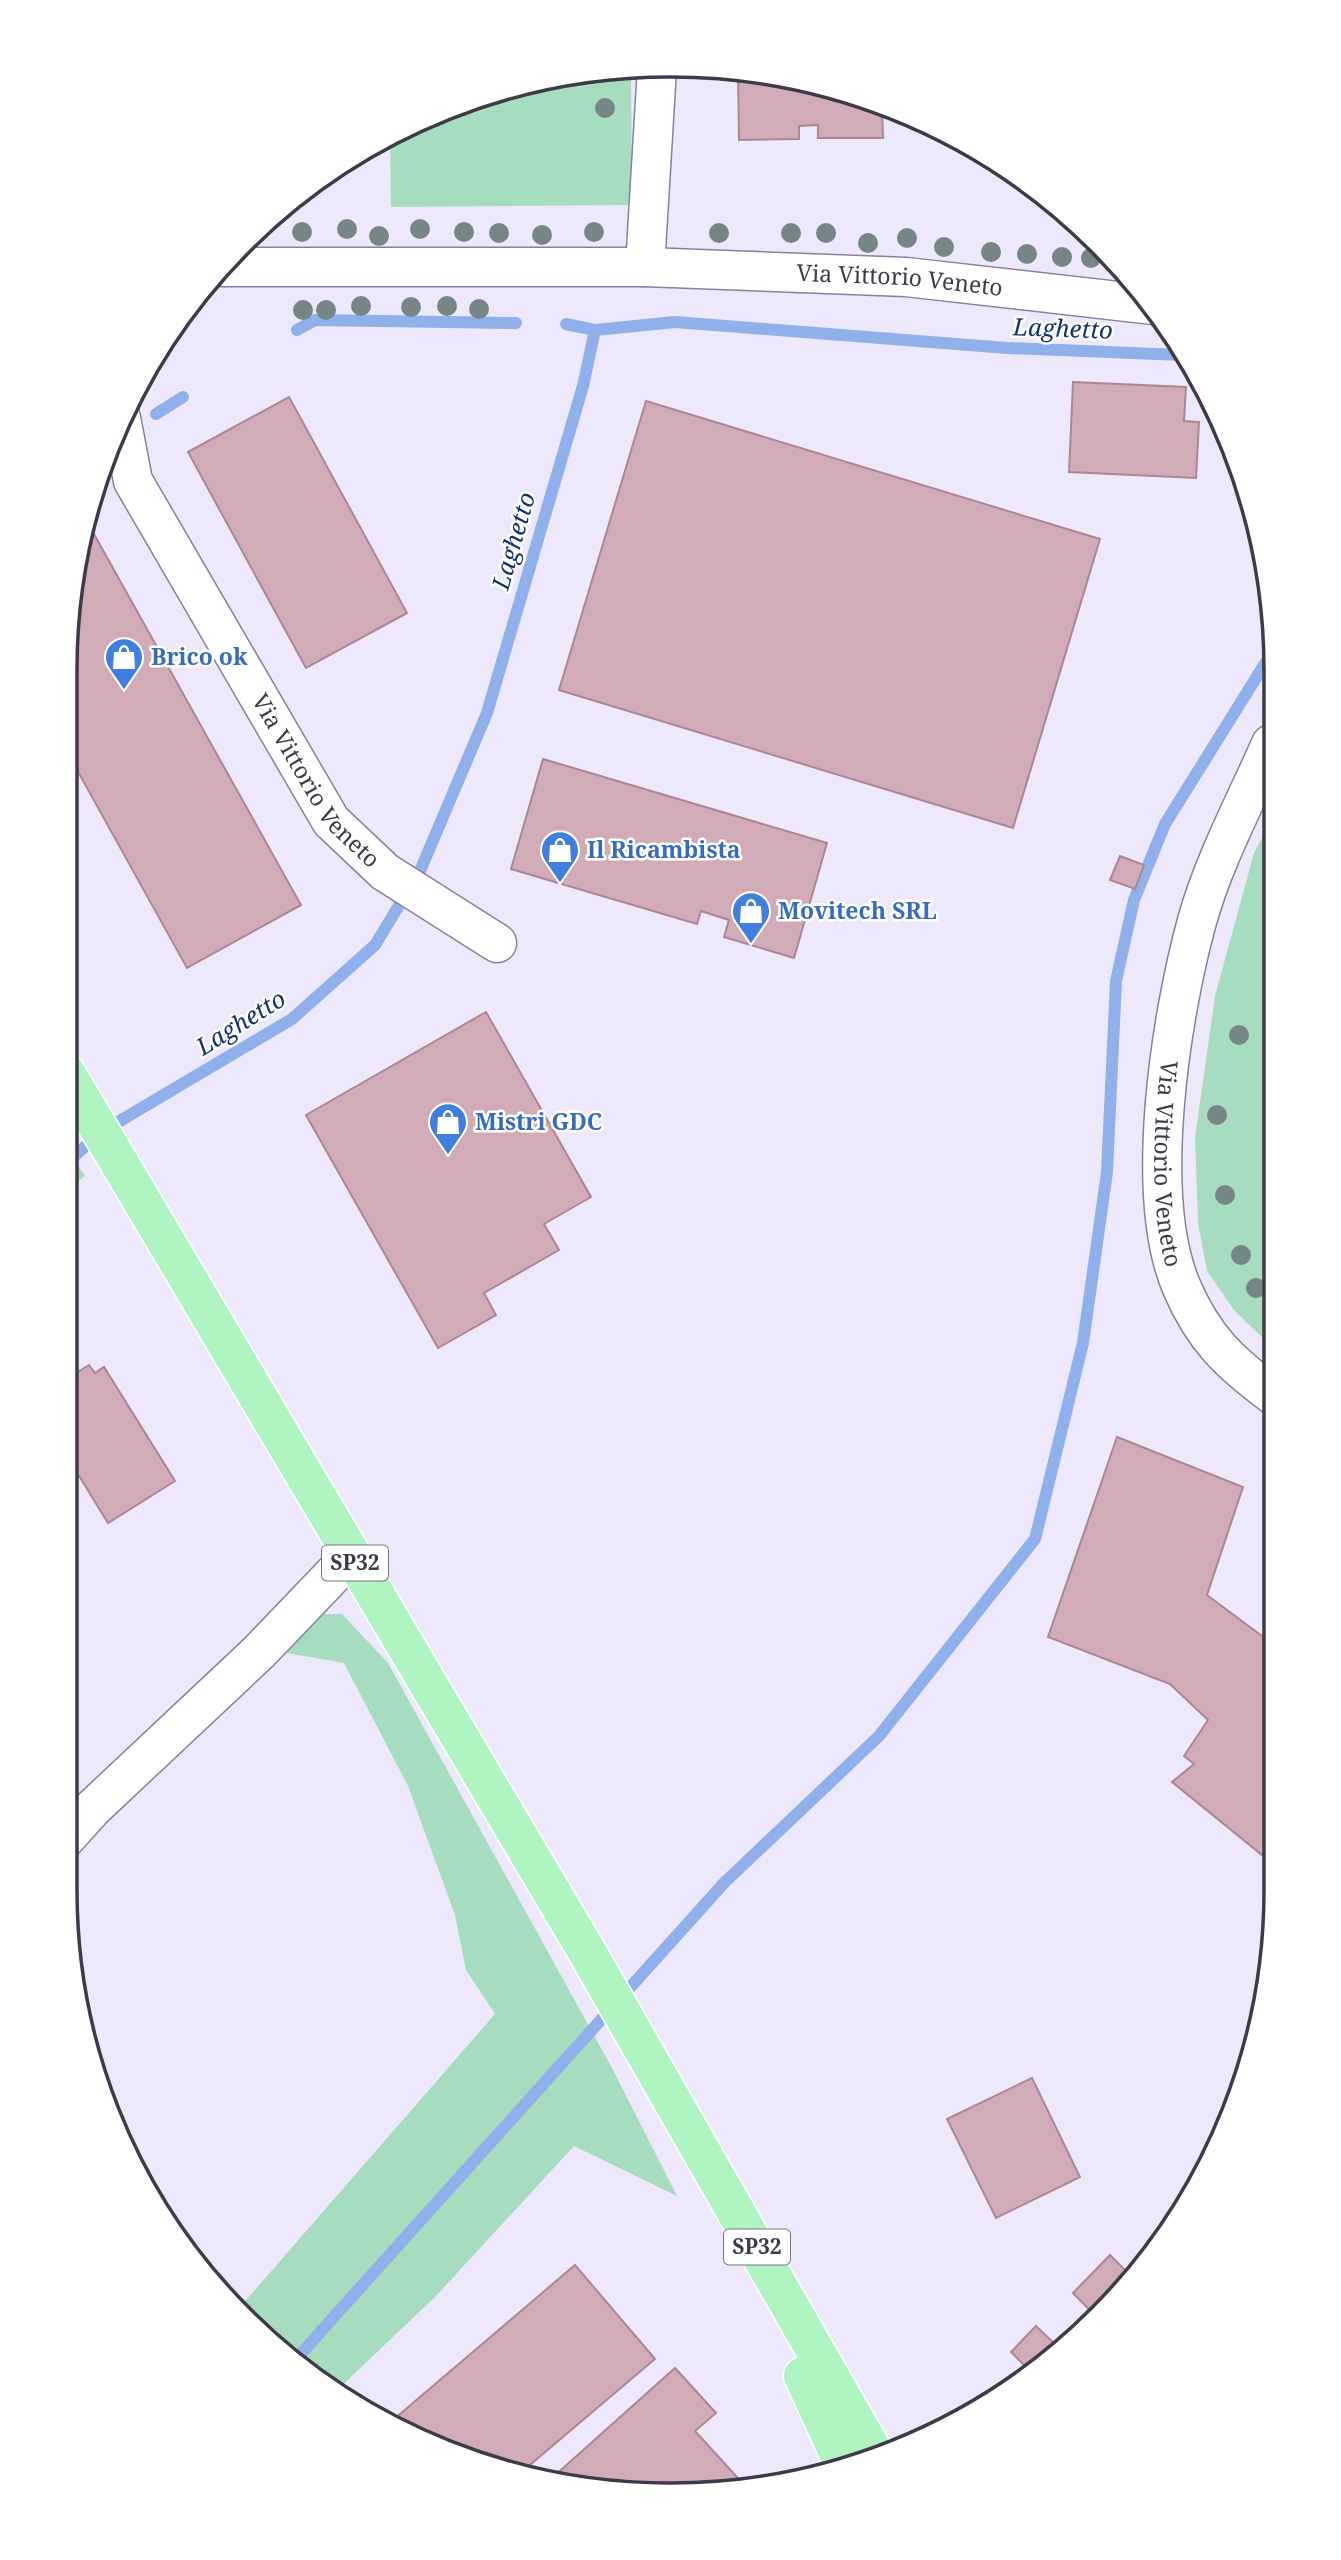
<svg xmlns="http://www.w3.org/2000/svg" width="1341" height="2560" font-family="'Noto Serif',serif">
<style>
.green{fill:#a6ddbe}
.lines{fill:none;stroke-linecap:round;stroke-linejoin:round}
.stream{stroke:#90b0eb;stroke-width:12}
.building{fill:#d1acb8;stroke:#ab8793;stroke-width:2}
.minor-casing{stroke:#897f9e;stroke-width:41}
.major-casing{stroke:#fff;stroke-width:41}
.minor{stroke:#fff;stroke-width:38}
.major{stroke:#b0f4c2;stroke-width:38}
.tree{fill:#768686}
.labels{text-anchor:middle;stroke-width:5;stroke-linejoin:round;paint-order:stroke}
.shield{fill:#fff;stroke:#78757e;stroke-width:2}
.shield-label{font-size:21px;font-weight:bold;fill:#3e3a47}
.street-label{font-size:23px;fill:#3e3a47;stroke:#fff}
.shop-label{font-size:23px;font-weight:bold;fill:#366cbe;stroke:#fff;text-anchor:start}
.water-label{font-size:24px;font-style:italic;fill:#123276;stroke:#fff}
.rim{fill:none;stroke:#3e3a47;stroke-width:3.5}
</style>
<rect width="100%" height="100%" fill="#eee8fd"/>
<g class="green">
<polygon points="631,69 632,205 391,207 390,136 476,97 592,70"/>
<polygon points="1272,819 1273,1348 1234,1310 1207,1271 1198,1223 1195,1138 1215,996 1254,853"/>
<polygon points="66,1146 85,1176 65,1191"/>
<polygon points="313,1614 342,1614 388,1663 611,2066 677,2196 574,2146 435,2297 334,2393 241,2306 495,2014 466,1970 455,1915 408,1786 344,1663 287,1653"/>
</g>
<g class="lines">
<g class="stream">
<polyline points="566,324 595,330"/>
<polyline points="297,330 315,320 516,323"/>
<polyline points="156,414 183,397"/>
<polyline points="65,1164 103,1131 292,1019 375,945 420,871 487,713 583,386 595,330 675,322 1007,348 1182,355"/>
<polyline points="297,2358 724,1883 879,1736 1035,1539 1083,1343 1107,1172 1116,981 1134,900 1165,824 1271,654"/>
</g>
</g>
<g class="building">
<polygon points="738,71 828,86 882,106 883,138 818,138 818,125 799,126 799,139 739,140"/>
<polygon points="1073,382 1186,387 1184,421 1199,422 1196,478 1069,472"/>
<polygon points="289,397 407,613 306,668 188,452"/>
<polygon points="646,401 1100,539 1013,828 559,690"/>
<polygon points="85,518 301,905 187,968 66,750 66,631"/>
<polygon points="543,759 827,843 794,958 724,937 729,920 701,911 697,924 511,869"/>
<polygon points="1120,856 1144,865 1135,889 1110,880"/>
<polygon points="486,1012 591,1197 544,1224 559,1250 484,1293 496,1315 438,1348 306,1115"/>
<polygon points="89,1365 95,1373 104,1367 175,1481 108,1523 65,1453 65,1380"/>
<polygon points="1117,1437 1243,1487 1207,1595 1270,1642 1274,1636 1275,1839 1262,1855 1172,1782 1194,1764 1184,1756 1208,1720 1170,1684 1048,1637"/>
<polygon points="1032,2078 1080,2177 996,2218 947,2119"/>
<polygon points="1110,2255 1130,2275 1098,2319 1073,2293"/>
<polygon points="575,2265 655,2359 518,2475 393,2420"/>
<polygon points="1036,2326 1060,2349 1032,2373 1011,2352"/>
<polygon points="675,2368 716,2413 695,2431 745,2486 711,2494 552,2478"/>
</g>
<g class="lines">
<defs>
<g id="minor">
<path id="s1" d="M223,267H645L906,277L1153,305"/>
<polyline points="645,267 657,68"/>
<path id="s2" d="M121,418L133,481L331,821L385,872L497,943"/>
<path id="s3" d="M1271,744C1246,801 1214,860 1197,921C1171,1016 1142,1196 1182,1288C1204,1339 1230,1363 1273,1395"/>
<polyline points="65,1839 93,1808 259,1652 351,1556"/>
</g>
<g id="major">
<polyline points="66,1073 586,1950 875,2455"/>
<polyline points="803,2376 843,2463"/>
</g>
</defs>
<use href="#minor" class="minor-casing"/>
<use href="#major" class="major-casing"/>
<use href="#minor" class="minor"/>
<use href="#major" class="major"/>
</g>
<g class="tree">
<circle cx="605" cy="108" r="10"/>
<circle cx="347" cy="229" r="10"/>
<circle cx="420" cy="229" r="10"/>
<circle cx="302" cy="232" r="10"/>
<circle cx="464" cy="232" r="10"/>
<circle cx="594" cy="232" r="10"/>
<circle cx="499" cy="233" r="10"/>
<circle cx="719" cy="233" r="10"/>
<circle cx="791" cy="233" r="10"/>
<circle cx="826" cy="233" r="10"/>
<circle cx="542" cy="235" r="10"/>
<circle cx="379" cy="236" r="10"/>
<circle cx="907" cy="238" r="10"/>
<circle cx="868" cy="243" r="10"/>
<circle cx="944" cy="247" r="10"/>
<circle cx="991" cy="252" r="10"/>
<circle cx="1027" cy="254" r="10"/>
<circle cx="1062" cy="257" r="10"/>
<circle cx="1091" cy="258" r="10"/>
<circle cx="361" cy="306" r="10"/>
<circle cx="447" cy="306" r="10"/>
<circle cx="411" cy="307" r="10"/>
<circle cx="479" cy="309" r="10"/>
<circle cx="303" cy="310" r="10"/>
<circle cx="326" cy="310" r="10"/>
<circle cx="1239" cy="1035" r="10"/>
<circle cx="1217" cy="1115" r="10"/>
<circle cx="1225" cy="1195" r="10"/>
<circle cx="1241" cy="1255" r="10"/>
<circle cx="1256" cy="1288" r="10"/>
</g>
<defs>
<symbol id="shop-pin" viewBox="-11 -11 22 30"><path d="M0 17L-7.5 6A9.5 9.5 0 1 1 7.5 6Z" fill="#3f7fe0" stroke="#fff"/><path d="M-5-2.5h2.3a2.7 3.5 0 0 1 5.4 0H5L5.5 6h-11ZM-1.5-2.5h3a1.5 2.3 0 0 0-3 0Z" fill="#fff"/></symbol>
</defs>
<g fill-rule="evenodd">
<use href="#shop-pin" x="102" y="635" width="44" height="60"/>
<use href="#shop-pin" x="538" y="828" width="44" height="60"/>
<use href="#shop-pin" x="729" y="889" width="44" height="60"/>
<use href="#shop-pin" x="426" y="1100" width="44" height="60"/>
</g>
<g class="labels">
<g class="shield">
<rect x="322" y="1545.5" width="66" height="35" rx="5"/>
<rect x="724" y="2229.5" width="66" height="35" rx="5"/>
</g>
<g class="shield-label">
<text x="355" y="1570">SP32</text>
<text x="757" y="2254">SP32</text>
</g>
<g class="street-label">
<text dy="8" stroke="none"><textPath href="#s1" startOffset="677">Via Vittorio Veneto</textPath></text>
<text dy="8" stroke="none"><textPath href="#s2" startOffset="416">Via Vittorio Veneto</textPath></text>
<text dy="8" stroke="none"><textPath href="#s3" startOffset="438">Via Vittorio Veneto</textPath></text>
</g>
<g class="shop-label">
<text x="151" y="665">Brico ok</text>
<text x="587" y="858">Il Ricambista</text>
<text x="778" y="919">Movitech SRL</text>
<text x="475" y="1130">Mistri GDC</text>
</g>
<g class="water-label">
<text transform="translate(1063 329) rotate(2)" y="8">Laghetto</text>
<text transform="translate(514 541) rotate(-74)" y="8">Laghetto</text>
<text transform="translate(241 1023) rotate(-32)" y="8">Laghetto</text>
</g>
</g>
<path d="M0 0H1341V2560H0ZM670 77H671A593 593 0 0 1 1264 670V1890A593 593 0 0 1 671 2483H670A593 593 0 0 1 77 1890V670A593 593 0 0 1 670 77Z" fill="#fff" fill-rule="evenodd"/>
<path class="rim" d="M670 77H671A593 593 0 0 1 1264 670V1890A593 593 0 0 1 671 2483H670A593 593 0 0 1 77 1890V670A593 593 0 0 1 670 77Z"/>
</svg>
